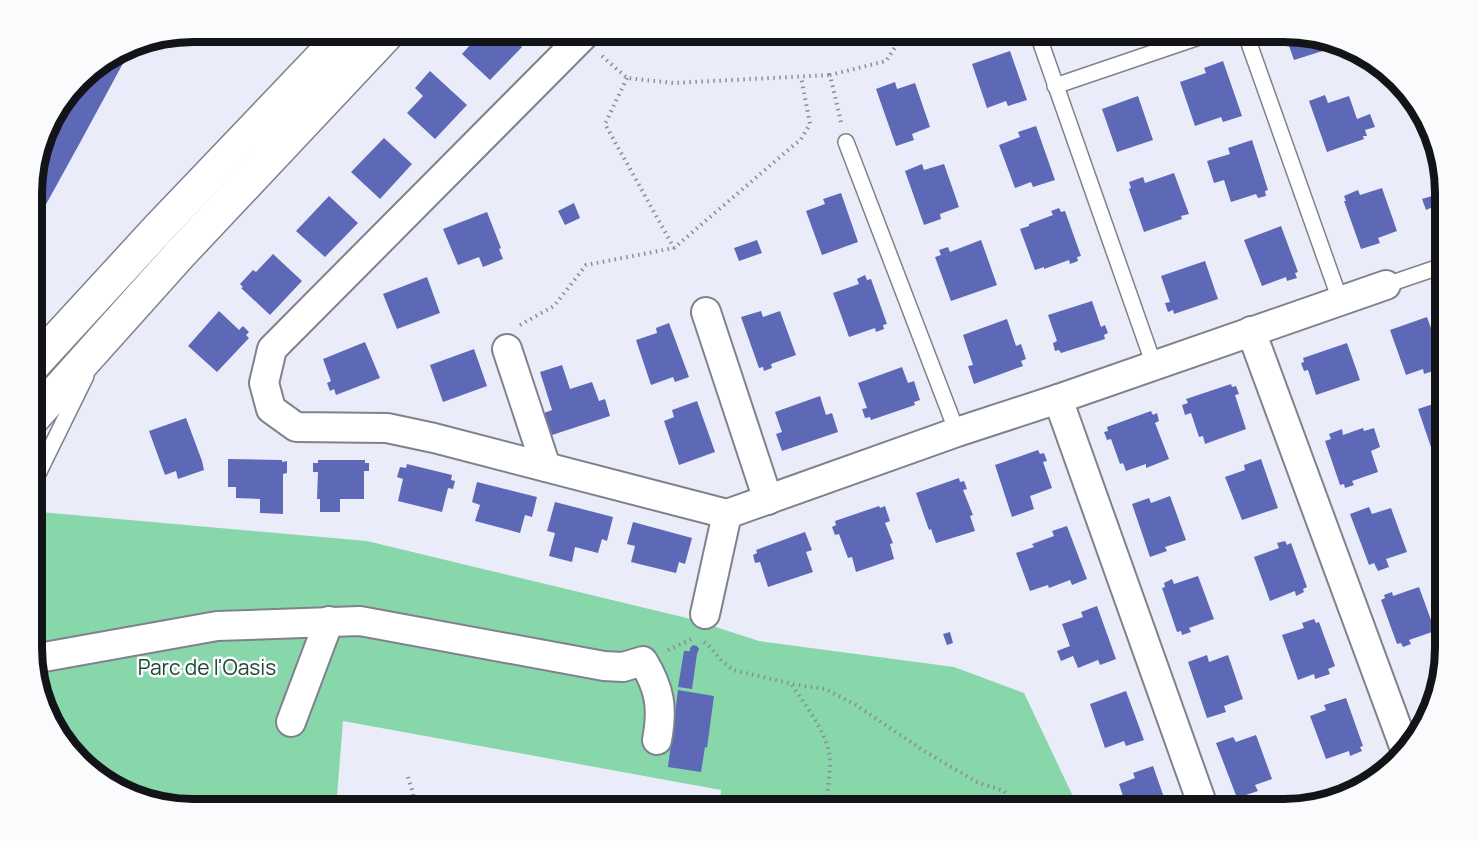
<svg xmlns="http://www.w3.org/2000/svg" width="1477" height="841" font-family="Manrope,sans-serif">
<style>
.green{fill:#87d7aa}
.building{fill:#5d68b6}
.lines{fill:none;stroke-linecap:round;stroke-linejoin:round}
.lane-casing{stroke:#7f828d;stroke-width:18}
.street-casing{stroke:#7f828d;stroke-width:32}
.secondary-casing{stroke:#7f828d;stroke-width:36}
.path{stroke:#8b8d96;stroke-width:4;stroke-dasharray:1.5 4.5;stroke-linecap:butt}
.lane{stroke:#fff;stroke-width:15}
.street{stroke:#fff;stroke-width:28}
.secondary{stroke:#fff;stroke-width:33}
.labels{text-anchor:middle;stroke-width:5;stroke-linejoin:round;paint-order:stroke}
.park-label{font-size:21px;fill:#1d4731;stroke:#fafbfd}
.rim{fill:none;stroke:#131418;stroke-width:8}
</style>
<rect width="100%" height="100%" fill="#eaedf9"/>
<polygon class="green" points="40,512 367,541 691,619 759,641 954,667 1024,693 1079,809 719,809 721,790 343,721 336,809 193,809 113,788 59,737 33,668 33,526"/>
<g class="building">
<polygon points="473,32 506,32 522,47 490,80 462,54 478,36"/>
<polygon points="1076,32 1114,32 1080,44"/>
<polygon points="1284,32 1331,44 1332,48 1294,60"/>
<polygon points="134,43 82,139 33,228 33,173 48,121 86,72"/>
<polygon points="1010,51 1027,100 1008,106 1006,101 987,108 972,64"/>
<polygon points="1223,61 1242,116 1223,122 1221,117 1195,126 1180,82 1206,73 1204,68"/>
<polygon points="430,71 467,105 435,139 407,113 423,96 415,88"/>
<polygon points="895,82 897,89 915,83 930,127 912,134 914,140 896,146 876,89"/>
<polygon points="1325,95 1328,103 1349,96 1357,119 1370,114 1375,127 1365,130 1367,136 1363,136 1364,139 1327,152 1309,101"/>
<polygon points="1138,96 1153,140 1117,152 1102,109"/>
<polygon points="1036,126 1055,180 1033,187 1031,182 1015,188 999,145 1020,137 1018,132"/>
<polygon points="384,138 412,164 380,199 351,172"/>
<polygon points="1252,140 1268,190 1265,191 1266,196 1258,198 1256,194 1231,202 1224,180 1214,183 1207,161 1230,154 1228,148"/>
<polygon points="922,164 924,170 944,164 959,207 940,214 941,219 924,225 905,171"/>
<polygon points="1174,173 1189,214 1181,216 1182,219 1144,232 1129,189 1131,188 1129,182 1143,177 1145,183"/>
<polygon points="1382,188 1397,231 1378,238 1380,243 1361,249 1344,201 1346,201 1344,196 1358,190 1360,195"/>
<polygon points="841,193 858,242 822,255 806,211 825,204 823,199"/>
<polygon points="329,196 358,223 325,257 296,231"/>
<polygon points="1432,196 1435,206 1426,210 1422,199"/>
<polygon points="574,203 580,218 565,225 558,211"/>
<polygon points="1059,208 1061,212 1065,211 1081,256 1077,257 1078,261 1070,264 1069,260 1044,269 1044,267 1035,270 1020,229 1029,226 1029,224 1053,215 1051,211"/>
<polygon points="487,212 501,248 499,249 503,259 483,267 479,257 458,265 443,229"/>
<polygon points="1281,226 1298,272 1295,273 1297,278 1287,281 1286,277 1262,286 1244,240"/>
<polygon points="757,240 762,253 739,261 734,248"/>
<polygon points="981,240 997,285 951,301 935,257 941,255 939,250 948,247 950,252"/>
<polygon points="273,254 302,281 270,315 241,288 243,287 240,284 253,270 256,272"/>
<polygon points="1205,261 1218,299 1174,314 1173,310 1168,312 1165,303 1170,302 1161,276"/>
<polygon points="865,275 867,280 871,279 887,324 883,325 884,329 876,332 875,328 849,337 833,293 859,284 857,279"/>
<polygon points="427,277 440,313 397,329 383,294"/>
<polygon points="1092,301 1101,327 1105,325 1108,333 1104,335 1105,339 1061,353 1059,350 1055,351 1053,343 1057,341 1048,315"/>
<polygon points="219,311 239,330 243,326 249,332 246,335 249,338 217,372 188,346"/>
<polygon points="761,311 763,317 780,311 796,355 771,364 772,368 764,371 763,367 759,368 741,317"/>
<polygon points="1427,317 1445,367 1424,374 1423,369 1406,375 1390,330"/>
<polygon points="1007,319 1016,346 1021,344 1026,359 1021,361 1023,366 974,384 968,366 973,365 963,335"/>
<polygon points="669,323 689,377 675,382 673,377 651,385 636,340 657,333 656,328"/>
<polygon points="365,342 380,378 336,395 334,389 330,391 327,383 331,381 323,359"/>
<polygon points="1347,343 1360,380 1316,395 1308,370 1304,371 1301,363 1304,362 1303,358"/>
<polygon points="474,349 487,386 443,402 430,365"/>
<polygon points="562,365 570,389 592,382 599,401 605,399 610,416 552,435 544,413 552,410 540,372"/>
<polygon points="902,367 908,383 914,381 920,400 914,402 915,405 871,420 870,417 865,418 862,409 867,408 858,383"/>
<polygon points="1231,384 1232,387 1236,386 1239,394 1235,395 1246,429 1205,444 1203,436 1199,437 1191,413 1185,415 1182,405 1188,403 1186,399"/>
<polygon points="1445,394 1445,449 1433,453 1418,409 1436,403 1434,398"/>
<polygon points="820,396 826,415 832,413 838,432 782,451 776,434 782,432 775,412"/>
<polygon points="697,401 715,452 679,465 664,421 674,417 672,410"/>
<polygon points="1151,411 1153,415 1157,413 1159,421 1155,423 1169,459 1146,468 1146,464 1126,471 1123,463 1120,464 1111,439 1107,440 1104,432 1108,431 1107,427"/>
<polygon points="186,418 202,461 204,470 178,479 176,471 165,475 149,431"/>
<polygon points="1363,428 1364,431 1374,428 1380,447 1371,451 1378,472 1352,481 1354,485 1345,488 1344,484 1340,485 1325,441 1331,439 1329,434 1342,429 1343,435"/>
<polygon points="1038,450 1040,454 1044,453 1047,461 1043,462 1052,488 1030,496 1034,509 1012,517 995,465"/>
<polygon points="228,459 282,460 282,462 287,461 287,473 283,474 283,514 260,513 260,499 236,498 236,487 228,487"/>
<polygon points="1261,459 1278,508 1242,520 1225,477 1245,470 1244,465"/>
<polygon points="318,460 365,460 365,463 369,463 369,471 364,471 364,499 340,499 340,512 320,512 320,499 317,499 318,472 313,472 313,463 318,463"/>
<polygon points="407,464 452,475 451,480 455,481 453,489 448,488 442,512 398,501 403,479 397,477 400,467 406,468"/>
<polygon points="959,478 960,482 964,481 967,489 963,490 973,515 970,516 975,531 936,543 931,529 929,530 916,493"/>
<polygon points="477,482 537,497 532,517 525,515 520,533 475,521 480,505 472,502"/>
<polygon points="1170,496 1186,540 1165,547 1167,551 1150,557 1132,504 1149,498 1151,503"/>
<polygon points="555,502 613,517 607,541 602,539 598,553 575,547 572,562 549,556 555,533 547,531"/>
<polygon points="879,506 880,508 885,506 890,521 885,523 893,543 890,544 894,559 856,572 852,557 848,558 839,534 835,535 832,527 836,525 835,521"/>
<polygon points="1369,507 1372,514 1391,508 1407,552 1386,559 1389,567 1378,571 1374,563 1369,565 1350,514"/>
<polygon points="633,522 692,538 685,564 679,562 676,573 631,562 635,546 627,544"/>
<polygon points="1067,526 1087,579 1072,585 1070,580 1049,588 1048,585 1030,591 1016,553 1034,547 1032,544 1054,536 1052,531"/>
<polygon points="805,532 812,550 806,552 813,572 768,587 760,562 755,563 753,555 757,553 756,550"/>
<polygon points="1285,541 1287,545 1291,543 1307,587 1303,589 1304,592 1296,596 1295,591 1270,601 1254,557 1279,548 1277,543"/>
<polygon points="1198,576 1214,619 1189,628 1191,632 1182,635 1181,631 1177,632 1162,588 1165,587 1164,583 1172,579 1174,584"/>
<polygon points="1419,587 1435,631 1409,640 1411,644 1403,647 1401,643 1397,644 1381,600 1385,598 1384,595 1392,592 1393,596"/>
<polygon points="1097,606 1116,659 1100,665 1098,660 1078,668 1073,656 1061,661 1057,651 1070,646 1062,624 1083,617 1081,612"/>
<polygon points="1314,619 1316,623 1319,622 1335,666 1328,669 1330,674 1315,679 1314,674 1298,680 1282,635 1304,628 1302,623"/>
<polygon points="950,632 953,643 947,645 943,634"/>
<polygon points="693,645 697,646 699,649 697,654 692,689 678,687 684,651 690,651 690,648"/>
<polygon points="1207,655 1209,662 1228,655 1243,699 1224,706 1226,712 1207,718 1188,662"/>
<polygon points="678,690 714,696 707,748 705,747 701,772 668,767"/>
<polygon points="1126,691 1144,740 1126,746 1124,741 1105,748 1090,704"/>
<polygon points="1346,698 1363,746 1360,747 1362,751 1350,756 1349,751 1326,759 1310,716 1326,710 1324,705"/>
<polygon points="1256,735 1272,779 1255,785 1258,791 1237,798 1216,743 1233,737 1236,742"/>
<polygon points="1153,766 1168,809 1115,809 1126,805 1119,784 1135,778 1133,773"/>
</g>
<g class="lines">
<defs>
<g id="lane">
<polyline points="1037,32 1154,365"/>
<polyline points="1245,32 1340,300"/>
<polyline points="1055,86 1214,32"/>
<polyline points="846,142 957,432"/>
<polyline points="1386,285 1445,265"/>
<polyline points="33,484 86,376"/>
</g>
<g id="street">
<polyline points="587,32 272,349 264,383 271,409 296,427 387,428 434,438 727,514"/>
<polyline points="706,312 768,500"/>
<polyline points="1251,331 1405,749"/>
<polyline points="507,349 546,467"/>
<polyline points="1058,399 1204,809"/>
<polyline points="705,614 727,514 957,432 1058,399 1386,285"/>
<path d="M33,659L217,626L360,621L604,666L623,667L643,661C660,689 663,708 657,740"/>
<polyline points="291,722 329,621"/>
</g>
<g id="secondary">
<polyline points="33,365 158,229 346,32"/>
<polyline points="33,418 180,254 389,32"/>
</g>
</defs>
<use href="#lane" class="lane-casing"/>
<use href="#street" class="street-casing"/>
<use href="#secondary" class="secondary-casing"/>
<g class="path">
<polyline points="602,56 627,78 673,83 830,75"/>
<polyline points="627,78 605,124 674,248"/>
<polyline points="841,122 830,75 886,61 905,32"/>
<polyline points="520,325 554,306 586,265 674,248 801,139 810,124 801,77"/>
<polyline points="704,642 710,647 721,660 733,670 792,684 825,689 856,705 924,751 977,782 1004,791 1018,806 1020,809"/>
<polyline points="668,650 692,639"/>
<path d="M792,685C804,703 825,731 829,752C832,768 827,792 825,809"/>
<polyline points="408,777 413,793 414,809"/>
<polyline points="515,809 542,802 577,807 580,809"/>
</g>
<use href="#lane" class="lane"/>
<use href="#street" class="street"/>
<use href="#secondary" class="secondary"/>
</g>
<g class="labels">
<g class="park-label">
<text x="207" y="675">Parc de l'Oasis</text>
</g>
</g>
<path d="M0 0H1477V841H0ZM193 42H1284A151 151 0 0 1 1435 193V648A151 151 0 0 1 1284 799H193A151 151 0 0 1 42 648V193A151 151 0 0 1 193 42Z" fill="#fafbfd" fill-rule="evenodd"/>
<path class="rim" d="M193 42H1284A151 151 0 0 1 1435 193V648A151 151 0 0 1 1284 799H193A151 151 0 0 1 42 648V193A151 151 0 0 1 193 42Z"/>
</svg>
